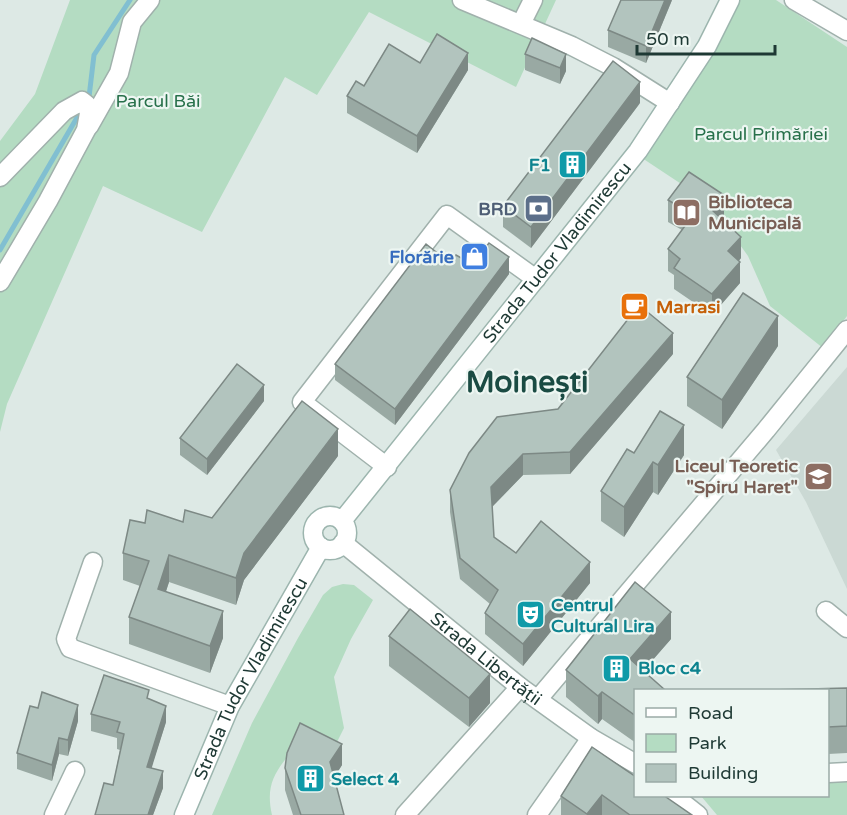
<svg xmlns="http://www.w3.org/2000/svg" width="847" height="815" font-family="'Varela Round',sans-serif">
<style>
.built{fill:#cbd9d4}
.green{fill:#b4dcc2}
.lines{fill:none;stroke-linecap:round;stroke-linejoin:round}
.stream{stroke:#81bfd1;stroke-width:5}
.street-casing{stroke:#a0b1ac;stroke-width:21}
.secondary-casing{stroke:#9cb5ae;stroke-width:21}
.street{stroke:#fff;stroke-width:18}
.secondary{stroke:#fff;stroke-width:18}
.wall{fill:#99a9a3}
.shaded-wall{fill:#7d8985}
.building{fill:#b2c4be;stroke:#7d8985;stroke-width:1.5}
.labels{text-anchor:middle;stroke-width:4.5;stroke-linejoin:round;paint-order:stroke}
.park-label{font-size:18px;fill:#27704a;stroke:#edf6f2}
.culture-label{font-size:18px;font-weight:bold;fill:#0d838f;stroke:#edf6f2;text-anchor:start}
.education-label{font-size:18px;font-weight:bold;fill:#785e54;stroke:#edf6f2;text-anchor:start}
.service-label{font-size:18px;font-weight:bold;fill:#4e5e75;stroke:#edf6f2;text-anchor:end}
.street-label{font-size:18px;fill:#1e3934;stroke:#edf6f2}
.shop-label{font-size:18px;font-weight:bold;fill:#366cbe;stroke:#edf6f2;text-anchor:end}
.food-label{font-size:18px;font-weight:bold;fill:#c56008;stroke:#edf6f2;text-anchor:start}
.town-label{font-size:30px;font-weight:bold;fill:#1a4b43;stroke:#edf6f2}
</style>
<rect width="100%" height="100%" fill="#dde9e5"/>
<polygon class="built" points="847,367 847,589 806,502 776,450"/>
<g class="green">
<polygon points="70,0 556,0 516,87 369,12 317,95 285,77 202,232 103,186 7,404 0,432 0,141 35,94"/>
<polygon points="739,0 776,0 847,47 847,316 823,348 770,306 748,256 710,203 642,158 719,38"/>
<path d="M343,584L354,585L373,600L351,639L334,677L344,728L330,756L299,742C279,768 264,780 272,815H212L252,723L298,638L323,595L332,587Z"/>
<polygon points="847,777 847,815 717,815 701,796 828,796 828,778"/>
</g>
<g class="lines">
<g class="stream">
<polyline points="86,101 89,97 94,55 130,0"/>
<polyline points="0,250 82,109"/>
</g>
<defs>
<g id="street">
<polyline points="462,0 572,46 613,67 670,103"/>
<polyline points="794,0 847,31"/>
<polyline points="521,24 533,0"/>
<polyline points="89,126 119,73 132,22 150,0"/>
<polyline points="0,177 64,111 82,101 87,105 89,113 86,130 48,201 0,282"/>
<polyline points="387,467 302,402 447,215 536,279"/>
<path id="s1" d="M343,543L520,687L591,738L636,764"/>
<polyline points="93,562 66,639 70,648 230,706"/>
<polyline points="826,611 847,628"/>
<polyline points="538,699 766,430 847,330"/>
<polyline points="828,773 847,772"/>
<polyline points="674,796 698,815"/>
<polyline points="54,815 75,771"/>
<polyline points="405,815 520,687"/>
<polyline points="537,815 591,738"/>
</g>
<g id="secondary">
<circle cx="330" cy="533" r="17"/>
<path id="s2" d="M342,521L638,151L707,46L730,0"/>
<path id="s3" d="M184,815L230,706L321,547"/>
</g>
</defs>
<use href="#street" class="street-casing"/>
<use href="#secondary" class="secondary-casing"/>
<use href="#street" class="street"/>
<use href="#secondary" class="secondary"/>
</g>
<g class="wall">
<polygon points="672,0 646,63 608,47 608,30"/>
<polygon points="525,54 566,71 560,84 525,70"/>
<polygon points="420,63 468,70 417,153 347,113 347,96 364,86"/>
<polygon points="640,103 531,248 503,227 503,206"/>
<polygon points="668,200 724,216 722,219 741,258 739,261 740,283 712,315 674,289 674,275 668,271 668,249 682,230 668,222"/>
<polygon points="450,263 472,264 509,274 395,425 335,380 335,364"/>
<polygon points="778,346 722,429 687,406 687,377"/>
<polygon points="673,354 570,474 523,475 492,507 494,537 516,553 590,583 523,666 485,634 485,613 490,604 460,579 450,512 450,490 558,409"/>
<polygon points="264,401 207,475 180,455 180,438"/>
<polygon points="634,453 684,455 658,495 653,492 624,537 601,521 601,491"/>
<polygon points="338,456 244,580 236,605 169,582 166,591 223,638 210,673 129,644 129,617 140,586 123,580 123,553 183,522 212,518"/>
<polygon points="389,636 490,703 469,727 389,666"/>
<polygon points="671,639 643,671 636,690 636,743 602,719 598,724 566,697 566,670"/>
<polygon points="847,688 847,753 828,754 828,690"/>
<polygon points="149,699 166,722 151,768 163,788 153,815 95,815 113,785 120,750 117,749 117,738 91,731 91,714"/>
<polygon points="38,708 78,721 68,756 59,754 52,781 17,769 17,753"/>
<polygon points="592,747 692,815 561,815 561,796"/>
<polygon points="342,765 334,777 344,815 293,815 285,790 285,768"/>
</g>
<g class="shaded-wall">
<polygon points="665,0 672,0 646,63 646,46"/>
<polygon points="468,53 468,70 417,153 417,136"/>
<polygon points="566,54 566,71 560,84 560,68"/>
<polygon points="640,82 640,103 531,248 531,227"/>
<polygon points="724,195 724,216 713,233 713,211"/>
<polygon points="741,237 741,258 728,273 728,251"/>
<polygon points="509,257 509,274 395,425 395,409"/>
<polygon points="740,262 740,283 712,315 712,294"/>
<polygon points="778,316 778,346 722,429 722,400"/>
<polygon points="673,333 673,354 570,474 570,452"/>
<polygon points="264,385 264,401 207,475 207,459"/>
<polygon points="684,425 684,455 658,495 658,465"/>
<polygon points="338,429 338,456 244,580 236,605 236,578 244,553"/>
<polygon points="523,454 523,475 491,508 491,487"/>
<polygon points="653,462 653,492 624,537 624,507"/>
<polygon points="169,555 169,582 158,616 158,589"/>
<polygon points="590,562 590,583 523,666 523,644"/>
<polygon points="223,611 223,638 210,673 210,646"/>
<polygon points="671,612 671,639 630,686 630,659"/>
<polygon points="490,674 490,703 469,727 469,698"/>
<polygon points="602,692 602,719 598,724 598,696"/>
<polygon points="78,705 78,721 68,756 68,740"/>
<polygon points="166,706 166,722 147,783 147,767"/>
<polygon points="59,738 59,754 52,781 52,765"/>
<polygon points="342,744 342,765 330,784 330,762"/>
<polygon points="163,771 163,788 153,815 148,815"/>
<polygon points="602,795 602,815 587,815 587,814"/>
</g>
<g class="building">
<polygon points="621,0 665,0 646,46 608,30"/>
<polygon points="437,34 468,53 417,136 347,96 356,81 364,86 389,44 420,63"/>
<polygon points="532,38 566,54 560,68 525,54"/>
<polygon points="613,61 640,82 531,227 503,206"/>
<polygon points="689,172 724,195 713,211 741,237 728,251 740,262 712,294 674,268 680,259 668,249 693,215 668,200"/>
<polygon points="489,243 509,257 395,409 335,364 426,244 450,263 456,255 472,264"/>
<polygon points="743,293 778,316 722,400 687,377"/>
<polygon points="639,305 673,333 570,452 523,454 491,487 494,537 516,553 541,521 590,562 523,644 485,613 498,590 460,558 450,490 469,453 497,417 558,409"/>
<polygon points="237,364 264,385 207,459 180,438"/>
<polygon points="302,401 338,429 244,553 236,578 169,555 158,589 223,611 210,646 129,617 149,561 123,553 130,520 145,523 147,510 183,522 185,510 212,518"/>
<polygon points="660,411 684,425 658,465 653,462 624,507 601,491 627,449 634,453"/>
<polygon points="635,582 671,612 630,659 665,690 636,690 636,716 602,692 598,696 566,670"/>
<polygon points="410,609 490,674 469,698 389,636"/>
<polygon points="104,675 149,690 147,698 166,706 147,767 163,771 148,815 95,815 104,783 113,785 124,734 117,732 120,722 91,714"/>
<polygon points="847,688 847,726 828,727 828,690 769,690"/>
<polygon points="42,692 78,705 68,740 59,738 52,765 17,753 30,706 38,708"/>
<polygon points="300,723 342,744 330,762 344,815 301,815 285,768 287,753"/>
<polygon points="592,747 636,777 636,795 663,795 692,815 630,815 602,795 587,814 561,796"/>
</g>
<defs>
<symbol id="building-square" viewBox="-11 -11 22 22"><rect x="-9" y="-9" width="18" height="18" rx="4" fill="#0f9aa8" stroke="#edf6f2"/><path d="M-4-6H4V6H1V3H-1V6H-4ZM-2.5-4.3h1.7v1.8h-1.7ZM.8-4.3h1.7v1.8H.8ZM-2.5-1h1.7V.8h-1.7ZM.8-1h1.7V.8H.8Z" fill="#fff"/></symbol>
<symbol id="bank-square" viewBox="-11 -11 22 22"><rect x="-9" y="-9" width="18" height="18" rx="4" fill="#5c6f8a" stroke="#edf6f2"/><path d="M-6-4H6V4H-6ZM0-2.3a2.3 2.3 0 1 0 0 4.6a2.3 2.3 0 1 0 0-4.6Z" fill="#fff"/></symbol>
<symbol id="library-square" viewBox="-11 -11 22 22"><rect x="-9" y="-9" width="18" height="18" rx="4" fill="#8d6e63" stroke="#edf6f2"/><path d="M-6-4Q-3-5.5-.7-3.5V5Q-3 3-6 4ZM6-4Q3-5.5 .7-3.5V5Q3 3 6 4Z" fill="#fff"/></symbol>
<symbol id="shop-square" viewBox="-11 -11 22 22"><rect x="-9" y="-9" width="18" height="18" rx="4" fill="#3f7fe0" stroke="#edf6f2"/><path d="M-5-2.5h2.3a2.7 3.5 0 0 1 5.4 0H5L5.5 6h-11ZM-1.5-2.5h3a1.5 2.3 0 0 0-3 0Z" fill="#fff"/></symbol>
<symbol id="cafe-square" viewBox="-11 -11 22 22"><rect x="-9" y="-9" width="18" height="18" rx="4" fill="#e8710a" stroke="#edf6f2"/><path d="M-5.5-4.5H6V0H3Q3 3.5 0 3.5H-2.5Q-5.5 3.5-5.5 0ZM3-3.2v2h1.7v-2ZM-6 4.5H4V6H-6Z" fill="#fff"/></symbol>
<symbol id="university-square" viewBox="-11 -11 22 22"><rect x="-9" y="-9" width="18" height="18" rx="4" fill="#8d6e63" stroke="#edf6f2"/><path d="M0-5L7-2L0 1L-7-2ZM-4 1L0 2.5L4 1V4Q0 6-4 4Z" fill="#fff"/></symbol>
<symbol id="theatre-square" viewBox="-11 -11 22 22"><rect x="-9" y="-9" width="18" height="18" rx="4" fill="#0f9aa8" stroke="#edf6f2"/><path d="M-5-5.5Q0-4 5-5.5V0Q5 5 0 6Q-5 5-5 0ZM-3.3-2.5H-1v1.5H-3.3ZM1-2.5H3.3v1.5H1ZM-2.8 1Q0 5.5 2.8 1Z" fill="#fff"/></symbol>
</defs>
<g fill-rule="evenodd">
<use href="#building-square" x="556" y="148" width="33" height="33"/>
<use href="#bank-square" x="522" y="192" width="33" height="33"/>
<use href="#library-square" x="670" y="196" width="33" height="33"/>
<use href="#shop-square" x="458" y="240" width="33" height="33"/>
<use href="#cafe-square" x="618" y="290" width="33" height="33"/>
<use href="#university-square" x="802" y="460" width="33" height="33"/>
<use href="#theatre-square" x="514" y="598" width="33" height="33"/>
<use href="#building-square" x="600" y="652" width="33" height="33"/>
<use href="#building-square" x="294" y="762" width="33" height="33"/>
</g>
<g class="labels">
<g class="park-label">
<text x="158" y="107">Parcul Băi</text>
<text x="761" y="140">Parcul Primăriei</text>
</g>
<g class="culture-label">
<text x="551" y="171" text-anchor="end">F1</text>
<text x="551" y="611">Centrul<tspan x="551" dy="21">Cultural Lira</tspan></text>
<text x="638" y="674">Bloc c4</text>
<text x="331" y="785">Select 4</text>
</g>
<g class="education-label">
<text x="708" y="208">Biblioteca<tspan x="708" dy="21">Municipală</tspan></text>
<text x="798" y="472" text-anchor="end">Liceul Teoretic<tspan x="798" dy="21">"Spiru Haret"</tspan></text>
</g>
<g class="service-label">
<text x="517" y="215">BRD</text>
</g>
<g class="street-label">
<text dy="6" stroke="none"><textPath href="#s2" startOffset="344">Strada Tudor Vladimirescu</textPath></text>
<text dy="6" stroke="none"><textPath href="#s1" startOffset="184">Strada Libertății</textPath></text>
<text dy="6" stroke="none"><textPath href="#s3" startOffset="152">Strada Tudor Vladimirescu</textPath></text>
</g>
<g class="shop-label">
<text x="454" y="263">Florărie</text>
</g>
<g class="food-label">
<text x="656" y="313">Marrasi</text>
</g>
<g class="town-label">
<text x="527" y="392">Moinești</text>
</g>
</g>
<rect x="634" y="689" width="195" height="108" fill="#edf6f2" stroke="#9aaaa6" stroke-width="1.5"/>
<rect x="646" y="708" width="30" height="9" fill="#ffffff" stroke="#9aaaa6" stroke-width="1.5"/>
<text x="688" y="719" font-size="18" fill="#1e3934">Road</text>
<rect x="646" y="734" width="30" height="18" fill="#b4dcc2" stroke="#9aaaa6" stroke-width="1.5"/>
<text x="688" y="749" font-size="18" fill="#1e3934">Park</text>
<rect x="646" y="764" width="30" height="18" fill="#b2c4be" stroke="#9aaaa6" stroke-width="1.5"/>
<text x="688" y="779" font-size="18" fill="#1e3934">Building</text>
<path d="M637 45v9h138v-9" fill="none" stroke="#1e3934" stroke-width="3"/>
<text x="646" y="45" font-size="18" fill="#1e3934" stroke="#edf6f2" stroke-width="4.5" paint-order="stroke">50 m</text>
</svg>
